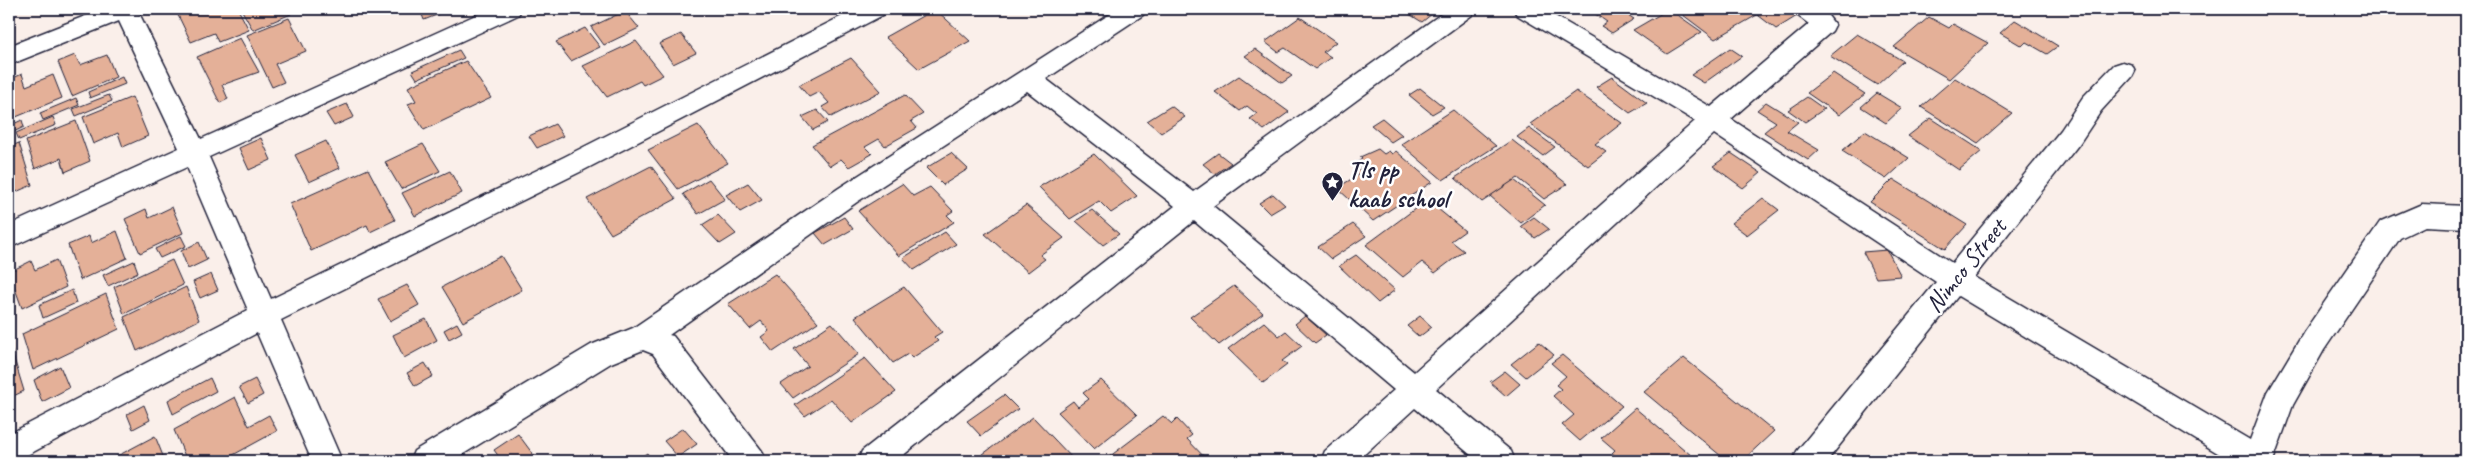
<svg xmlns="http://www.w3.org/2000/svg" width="2475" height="470" font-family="Caveat,sans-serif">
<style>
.building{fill:#e4b098;stroke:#22223b}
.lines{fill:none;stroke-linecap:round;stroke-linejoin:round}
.street-casing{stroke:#22223b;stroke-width:3}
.street{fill:#fff;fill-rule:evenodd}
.labels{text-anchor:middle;stroke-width:5;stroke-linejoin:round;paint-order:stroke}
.poi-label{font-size:25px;font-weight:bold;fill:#22223b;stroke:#fff;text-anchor:start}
.street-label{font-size:25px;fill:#22223b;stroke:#fff}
</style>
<rect width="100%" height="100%" fill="#faefea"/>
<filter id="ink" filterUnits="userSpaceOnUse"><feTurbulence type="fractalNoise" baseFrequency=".02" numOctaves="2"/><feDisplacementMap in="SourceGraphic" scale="10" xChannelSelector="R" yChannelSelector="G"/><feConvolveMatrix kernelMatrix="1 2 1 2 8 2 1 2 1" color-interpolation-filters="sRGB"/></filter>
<g filter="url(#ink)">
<g class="building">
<polygon points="183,9 238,9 249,30 218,42 214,33 191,42 176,11"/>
<polygon points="241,9 288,9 291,14 253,30"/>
<polygon points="429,9 436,9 439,14 424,20 421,12"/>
<polygon points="935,9 970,41 919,69 885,37"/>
<polygon points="1401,9 1438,9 1422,22"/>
<polygon points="1588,9 1619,9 1634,19 1612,33 1601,26 1607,22"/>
<polygon points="1637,9 1655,9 1646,15"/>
<polygon points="1669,9 1702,32 1667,54 1633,30"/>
<polygon points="1675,9 1748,9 1757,15 1715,39"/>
<polygon points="1750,9 1787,9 1797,16 1776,29"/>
<polygon points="625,11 639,28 604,45 591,27"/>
<polygon points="1300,17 1336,42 1323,52 1331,57 1315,69 1285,48 1278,52 1265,42"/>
<polygon points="1929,17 1949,28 1953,24 1988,43 1949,79 1894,47"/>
<polygon points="289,18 306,51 275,64 284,82 272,87 247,35"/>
<polygon points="2015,20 2058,46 2047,54 2026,42 2022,46 2000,33"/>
<polygon points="585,28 600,47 571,61 556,42"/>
<polygon points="681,34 696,53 673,64 659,44"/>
<polygon points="1857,34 1903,61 1877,85 1830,56"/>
<polygon points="240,38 259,72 222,85 228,99 220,103 197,57"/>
<polygon points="636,41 663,75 643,85 640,81 607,97 583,66"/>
<polygon points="1730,48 1742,56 1704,83 1691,75"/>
<polygon points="1255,49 1292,76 1282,83 1245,56"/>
<polygon points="459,50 464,58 417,79 412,71"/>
<polygon points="75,55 80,65 107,55 116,77 72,96 58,62"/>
<polygon points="851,58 881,91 831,117 822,107 829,103 819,92 809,97 799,85"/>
<polygon points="466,61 491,98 424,130 408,104 416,101 408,87"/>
<polygon points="1833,73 1865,94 1839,115 1807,93"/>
<polygon points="22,74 26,86 53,75 62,98 16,117 9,96 9,80"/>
<polygon points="1239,76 1289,112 1264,130 1250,119 1257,114 1247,106 1240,111 1215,92"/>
<polygon points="122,77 125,84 90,98 88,92"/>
<polygon points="1612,77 1647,103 1630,113 1596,87"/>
<polygon points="1955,78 2012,113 1978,143 1921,107"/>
<polygon points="1420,88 1444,107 1432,114 1409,95"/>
<polygon points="1576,91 1622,123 1595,144 1606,152 1588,166 1530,124"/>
<polygon points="1877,93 1902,108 1886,123 1861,107"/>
<polygon points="109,95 112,101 76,116 73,109"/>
<polygon points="905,95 923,114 911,121 917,128 885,146 879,139 865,147 872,154 849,167 841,159 830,166 812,145"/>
<polygon points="132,97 148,136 123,147 118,133 93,144 83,117"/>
<polygon points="1807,97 1824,109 1805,122 1788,110"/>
<polygon points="76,98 79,105 43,120 40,113"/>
<polygon points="1766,102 1798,122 1787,131 1819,150 1808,160 1764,132 1776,122 1757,110"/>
<polygon points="347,104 354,117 334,126 326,113"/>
<polygon points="1171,106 1185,117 1161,133 1147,121"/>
<polygon points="817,110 828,122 813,130 802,117"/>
<polygon points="1453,110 1496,146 1443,180 1401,144"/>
<polygon points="53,117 56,125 19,140 16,133"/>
<polygon points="1382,118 1402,135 1391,142 1371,125"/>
<polygon points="1931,118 1982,151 1959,170 1908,136"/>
<polygon points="22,120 24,127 9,134 9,126"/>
<polygon points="76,121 90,161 65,172 61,158 35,169 26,141"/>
<polygon points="555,124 563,136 537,148 529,136"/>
<polygon points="698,125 728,163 678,189 648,150"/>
<polygon points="1529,128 1555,147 1543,156 1517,137"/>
<polygon points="1865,131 1909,158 1886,179 1842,151"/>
<polygon points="261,138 271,160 249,170 239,148"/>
<polygon points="1512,140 1567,184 1544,199 1518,178 1482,202 1455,178"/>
<polygon points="326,141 340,168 309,182 295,155"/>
<polygon points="19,143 32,185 9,195 9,147"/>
<polygon points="423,144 440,171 401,189 385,162"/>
<polygon points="1378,149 1384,154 1389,151 1392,154 1396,151 1432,182 1373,221 1337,188 1358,175 1355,172 1362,168 1356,163 1362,159 1360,157"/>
<polygon points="951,153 968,169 943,185 926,168"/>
<polygon points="1218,153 1231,163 1215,174 1203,164"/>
<polygon points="1731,153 1761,173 1743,188 1713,166"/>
<polygon points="1094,154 1137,196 1111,213 1099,201 1070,219 1039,187"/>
<polygon points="651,166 676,199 611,234 587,199"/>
<polygon points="368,169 395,220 370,232 367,225 311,251 290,204"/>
<polygon points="450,171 462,193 415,216 402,193"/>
<polygon points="709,179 725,199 698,214 683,194"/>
<polygon points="1893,179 1967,225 1945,249 1870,202"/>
<polygon points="1514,180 1545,205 1521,223 1490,196"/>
<polygon points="748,183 762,200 740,212 726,195"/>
<polygon points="902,184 913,196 930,187 953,211 947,215 954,222 899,256 858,211"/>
<polygon points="1273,194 1285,205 1270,214 1259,203"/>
<polygon points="1763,198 1779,210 1747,235 1731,223"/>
<polygon points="1427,200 1465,231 1451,241 1464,251 1435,273 1422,262 1403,277 1366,245"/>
<polygon points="1026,205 1064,238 1040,255 1045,259 1028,272 985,234"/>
<polygon points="172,207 183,233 140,253 125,219 146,209 149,218"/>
<polygon points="1092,210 1119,234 1103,245 1076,221"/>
<polygon points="718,215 736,234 720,244 702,225"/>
<polygon points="844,217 853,229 825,245 815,233"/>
<polygon points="1534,217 1549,229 1535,238 1521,226"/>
<polygon points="1353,224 1366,236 1331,259 1318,247"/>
<polygon points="117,231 127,258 80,280 68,245 89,236 91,243"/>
<polygon points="945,232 956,244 914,270 903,258"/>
<polygon points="181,236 186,246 160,258 155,249"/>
<polygon points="199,242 207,260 188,269 181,251"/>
<polygon points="1887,250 1901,276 1876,278 1863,252"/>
<polygon points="1356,255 1395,290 1378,303 1339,266"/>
<polygon points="501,256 522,290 463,322 442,287"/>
<polygon points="56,260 66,287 22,308 9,272 31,261 35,270"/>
<polygon points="172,260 183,285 124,314 114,287"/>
<polygon points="134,261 138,272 108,286 103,275"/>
<polygon points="211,274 218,290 200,298 193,282"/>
<polygon points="775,274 818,322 773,352 761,337 769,331 761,321 750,329 728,304"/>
<polygon points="407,285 419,305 390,321 378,299"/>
<polygon points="1234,286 1263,313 1219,345 1190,317"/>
<polygon points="186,287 199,320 137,351 124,317"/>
<polygon points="904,287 942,332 934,337 938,341 912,358 908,354 893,363 855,317"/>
<polygon points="72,290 76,303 43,318 39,305"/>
<polygon points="106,294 119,329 33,370 22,334"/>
<polygon points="1305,316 1326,335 1315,343 1295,324"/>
<polygon points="1420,316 1432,327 1419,337 1407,326"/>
<polygon points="426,319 437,340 404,358 393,335"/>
<polygon points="1264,322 1279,336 1286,331 1302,346 1282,361 1287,365 1263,383 1228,349"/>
<polygon points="457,323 462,332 449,339 444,330"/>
<polygon points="832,323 859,354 793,398 781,384 808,366 794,349"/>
<polygon points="9,342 24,391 9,398"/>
<polygon points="1539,342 1554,355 1526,377 1511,364"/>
<polygon points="1562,355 1622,406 1580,441 1562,425 1574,415 1553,396 1561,389 1556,385 1566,376 1551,363"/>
<polygon points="865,358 896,392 852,423 831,399 805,416 795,405"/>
<polygon points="1684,358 1774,431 1742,461 1727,461 1644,392"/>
<polygon points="425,363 433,376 415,386 407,373"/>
<polygon points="60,366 69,388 42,402 34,380"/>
<polygon points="1505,371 1520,384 1506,396 1490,382"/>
<polygon points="210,378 216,391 173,414 168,400"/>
<polygon points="255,379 263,395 248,403 239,387"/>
<polygon points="1101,380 1137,415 1094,449 1058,412 1073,401 1078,407 1089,399 1083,393"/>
<polygon points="1004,395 1018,409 981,436 967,421"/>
<polygon points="235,397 249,426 269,415 277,431 222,461 187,461 174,430"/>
<polygon points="144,405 150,420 133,429 127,414"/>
<polygon points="1635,408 1698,461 1617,461 1619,459 1612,453 1615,450 1601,438"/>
<polygon points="1163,416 1172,424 1177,419 1192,435 1187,439 1208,461 1105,460"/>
<polygon points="1033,417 1075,461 975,460"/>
<polygon points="683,428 697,444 678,457 664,441"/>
<polygon points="518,434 538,461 502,461 494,450"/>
<polygon points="155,436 165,461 108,461"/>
<polygon points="647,453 652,461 635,461"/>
<polygon points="269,454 272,461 256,461"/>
</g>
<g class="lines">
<defs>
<g id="street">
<polygon points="103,9 137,9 201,139 489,9 522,9 518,15 209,157 271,299 564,157 856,9 887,9 883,15 582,171 281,320 342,461 312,461 257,333 20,459 9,461 9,434 248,310 187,167 9,248 9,225 179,148 119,21 9,65 9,46"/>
<polygon points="1118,9 1147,9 1143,15 1046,79 1194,192 1448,9 1476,9 1472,15 1213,206 1414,372 1695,121 1517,15 1513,9 1543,9 1711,107 1809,24 1797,15 1793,9 1823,9 1835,25 1832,31 1731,119 1952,263 2061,130 2083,97 2114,65 2123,62 2132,65 2135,71 2132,77 2101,111 2079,144 1974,277 2250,440 2268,392 2304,332 2380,222 2422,204 2466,206 2466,228 2425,226 2400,238 2324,350 2293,405 2273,461 2231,461 1958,296 1827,461 1793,461 1797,451 1936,282 1714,134 1436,389 1511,451 1515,461 1478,461 1415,408 1357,461 1321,461 1325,451 1394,390 1194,221 896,461 858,461 862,451 1175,206 1027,91 857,202 669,335 673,336 762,451 766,461 733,461 653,354 643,350 611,363 452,461 410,461 414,451 591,345 633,328 839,188"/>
</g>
</defs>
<use href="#street" class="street-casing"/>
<use href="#street" class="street"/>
</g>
</g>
<defs>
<symbol id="sight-pin" viewBox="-11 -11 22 30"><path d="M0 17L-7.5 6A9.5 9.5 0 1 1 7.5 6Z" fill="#22223b" stroke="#fff"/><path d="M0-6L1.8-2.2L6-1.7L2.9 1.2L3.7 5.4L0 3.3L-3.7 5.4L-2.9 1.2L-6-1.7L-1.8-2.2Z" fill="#fff"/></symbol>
</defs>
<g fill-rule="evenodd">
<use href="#sight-pin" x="1320" y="170" width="25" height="34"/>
</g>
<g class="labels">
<g class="poi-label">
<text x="1348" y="178">Tls pp<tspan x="1348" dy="29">kaab school</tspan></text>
</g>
<g class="street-label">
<text transform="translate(1965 265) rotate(-51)" y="9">Nimco Street</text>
</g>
</g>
<rect width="2475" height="470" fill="none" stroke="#fff" stroke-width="30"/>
<rect x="15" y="15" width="2445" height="440" fill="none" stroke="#22223b" stroke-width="2" filter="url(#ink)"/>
</svg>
